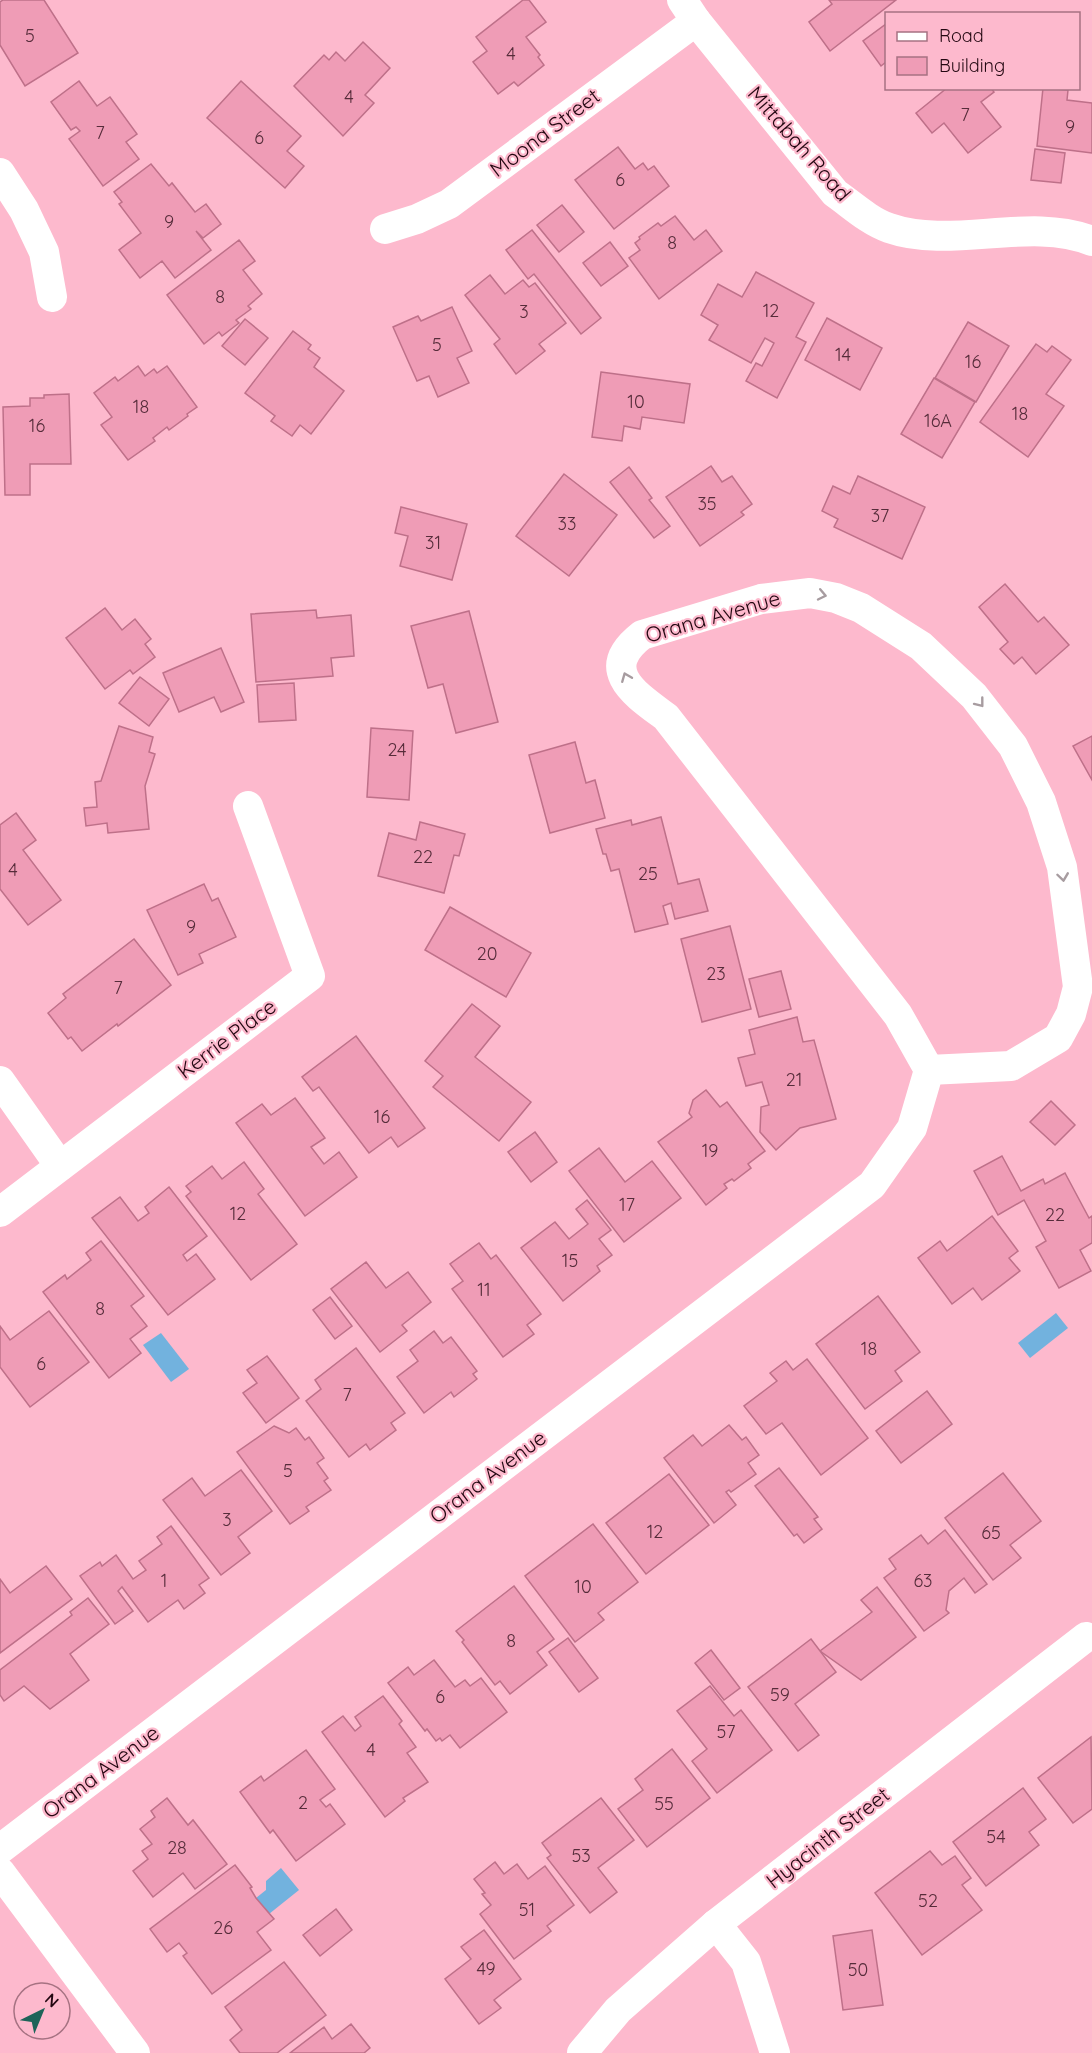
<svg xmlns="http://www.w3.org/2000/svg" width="1092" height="2053" font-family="Quicksand,sans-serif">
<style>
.water{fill:#72b2de}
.building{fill:#ef9cb6;stroke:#be7089;stroke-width:1.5}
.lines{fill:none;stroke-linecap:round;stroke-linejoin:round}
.minor{stroke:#fff;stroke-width:30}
.oneway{stroke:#a79ca0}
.labels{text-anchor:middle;stroke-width:4.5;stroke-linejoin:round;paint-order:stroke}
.number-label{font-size:18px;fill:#562c3a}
.street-label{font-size:21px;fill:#230711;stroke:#fdb9cd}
</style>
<rect width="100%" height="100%" fill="#fdb9cd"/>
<g class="water">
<polygon points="1056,1313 1068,1328 1030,1358 1018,1343"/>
<polygon points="161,1333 189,1369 171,1382 143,1345"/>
<polygon points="281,1868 299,1890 269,1914 256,1898 266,1890 266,1881"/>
</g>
<g class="building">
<polygon points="3,0 44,0 78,53 25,86 0,45 0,2"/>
<polygon points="523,0 529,0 546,22 526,37 540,55 538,57 544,65 518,86 514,82 498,94 473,62 487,51 476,37"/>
<polygon points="829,0 896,0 830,51 809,22 832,4"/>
<polygon points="886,24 886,62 881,66 863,41"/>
<polygon points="363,42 390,68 365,95 374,103 343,136 294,86 324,55 329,60 336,52 345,61"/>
<polygon points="79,81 97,106 110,97 137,134 126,142 139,159 103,186 69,139 80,131 76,127 71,130 51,102"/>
<polygon points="241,81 301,136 287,151 304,166 285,188 207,118"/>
<polygon points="947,88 991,88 994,92 981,102 1001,127 968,153 944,123 932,133 916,113"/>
<polygon points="1043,88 1068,90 1067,100 1092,103 1092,153 1037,146"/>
<polygon points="618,147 635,169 643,163 648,170 654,166 669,186 614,229 575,180"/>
<polygon points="1035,149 1065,153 1061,183 1031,180"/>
<polygon points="151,164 169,186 172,183 195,212 206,204 221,224 203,238 196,231 211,250 175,278 162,261 140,278 119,250 141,233 119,204 122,202 114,192"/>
<polygon points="562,205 584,232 559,252 537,225"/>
<polygon points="675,216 694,240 706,230 722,251 659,299 629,258 640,250 635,243 640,239 639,237 658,223 661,226"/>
<polygon points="532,230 601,318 581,334 534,274 528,279 506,250"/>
<polygon points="239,240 255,261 243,270 262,294 248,306 251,309 236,320 239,323 222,336 219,332 204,344 167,295"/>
<polygon points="610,242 628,266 601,286 583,263"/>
<polygon points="756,272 814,303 796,337 806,342 777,398 746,381 756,363 762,366 774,343 765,338 751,363 709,340 718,325 701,315 718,284 742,297"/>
<polygon points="490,275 505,294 523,280 529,287 535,283 566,323 539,344 545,351 516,374 494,344 500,339 465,295"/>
<polygon points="452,307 472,351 457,358 469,383 438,397 429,376 417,381 393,327 418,316 421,321"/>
<polygon points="827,318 882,348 860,390 805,360"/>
<polygon points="245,319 268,338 245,365 222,346"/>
<polygon points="968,322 1009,346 976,402 935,378"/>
<polygon points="293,331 311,345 308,349 320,358 314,367 344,391 311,434 300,425 292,436 271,421 275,416 245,393"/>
<polygon points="1036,344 1047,352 1052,346 1071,360 1046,394 1064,406 1028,457 980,422"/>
<polygon points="138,366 145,376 154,369 157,373 167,366 197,407 187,414 188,416 169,430 167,427 153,438 155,441 128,460 101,425 112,417 94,393 115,377 118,381"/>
<polygon points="601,372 690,384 684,423 642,417 640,429 624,426 622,441 592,437"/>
<polygon points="934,378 975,402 942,458 901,434"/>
<polygon points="69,394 71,464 30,464 30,495 5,495 3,407 30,406 30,398 44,398 44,395"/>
<polygon points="711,466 722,482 732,476 752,504 741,512 744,515 700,546 666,497"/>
<polygon points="629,467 652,498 649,500 670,526 654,538 610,482"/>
<polygon points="564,474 617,515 569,576 516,536"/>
<polygon points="858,476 925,507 902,559 834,527 838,519 822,511 833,486 850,494"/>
<polygon points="401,507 467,524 452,580 400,566 408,536 395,533"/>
<polygon points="1005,584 1038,622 1044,617 1069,645 1036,674 1022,657 1014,664 1000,649 1008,642 979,607"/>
<polygon points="105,608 122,630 135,619 151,639 145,644 155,657 133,674 130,670 105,689 66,638"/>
<polygon points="316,610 317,618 351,615 354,656 331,658 333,676 256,682 251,614"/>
<polygon points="469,611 498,722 456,733 443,684 428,688 411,626"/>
<polygon points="221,648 244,702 221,712 214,697 179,712 163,673"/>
<polygon points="140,677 169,699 149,726 119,703"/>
<polygon points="294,683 296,720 259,722 257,685"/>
<polygon points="119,726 153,737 149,752 155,754 145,786 149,829 108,833 107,823 86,826 84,808 97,807 95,782 101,781"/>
<polygon points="371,728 413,731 409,800 367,797"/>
<polygon points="1092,736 1092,780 1073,746"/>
<polygon points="575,742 586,783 595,780 605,818 550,833 529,755"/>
<polygon points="16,813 36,840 23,850 61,900 28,925 0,889 0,825"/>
<polygon points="661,817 678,884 699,879 708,911 675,919 671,903 663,906 668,924 635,932 619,869 611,871 606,854 603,854 596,829 631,820 632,825"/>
<polygon points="420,822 465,834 459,856 454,855 444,893 378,876 389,833 416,840"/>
<polygon points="204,884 212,901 218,898 236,937 199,954 203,963 178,975 147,910"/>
<polygon points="450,907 531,953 506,997 425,950"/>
<polygon points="730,926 751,1009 702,1022 681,939"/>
<polygon points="134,939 171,985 118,1026 117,1024 82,1051 71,1037 68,1039 48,1013 66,998 63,994"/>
<polygon points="781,971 791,1009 759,1017 749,979"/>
<polygon points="472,1004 500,1026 475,1057 531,1102 499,1141 433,1087 443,1076 425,1061"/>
<polygon points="797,1017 803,1042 814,1040 836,1119 800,1128 776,1150 760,1132 761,1107 769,1105 762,1082 746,1086 738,1058 755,1054 749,1030"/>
<polygon points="356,1036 425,1128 398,1147 391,1137 369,1153 319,1087 313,1091 302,1077"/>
<polygon points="706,1090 720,1107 727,1102 765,1151 748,1164 751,1168 734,1181 732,1179 724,1184 727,1188 706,1205 658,1142 692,1117 689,1113 693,1100"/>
<polygon points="295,1098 325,1138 311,1147 324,1164 339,1152 357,1177 305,1216 236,1123 262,1104 271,1115"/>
<polygon points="1051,1101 1075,1125 1055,1145 1030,1122"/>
<polygon points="535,1132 557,1162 531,1182 508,1152"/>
<polygon points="599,1148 625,1182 652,1161 681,1198 624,1242 569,1171"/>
<polygon points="1002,1156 1021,1191 1043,1179 1045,1184 1065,1173 1089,1218 1092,1216 1092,1243 1080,1250 1091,1271 1059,1288 1036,1247 1046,1241 1024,1200 998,1215 974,1171"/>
<polygon points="244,1162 264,1189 258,1194 297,1244 251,1280 186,1196 191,1192 186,1186 212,1166 222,1179"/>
<polygon points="169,1187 207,1236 183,1255 187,1261 196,1254 215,1279 168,1315 92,1218 120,1197 138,1221 149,1213 145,1207"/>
<polygon points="587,1200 611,1230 599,1239 612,1255 597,1266 600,1271 563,1301 521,1248 555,1222 569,1239 588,1224 576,1209"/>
<polygon points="992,1216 1018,1251 1009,1258 1020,1271 982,1300 973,1288 952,1304 918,1258 940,1241 947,1251"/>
<polygon points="101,1241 144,1296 131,1306 147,1326 130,1339 141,1353 109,1378 43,1292 65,1275 67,1279 91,1260 86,1253"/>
<polygon points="479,1243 491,1259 496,1255 541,1314 527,1325 534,1334 503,1357 452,1289 463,1281 450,1264"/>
<polygon points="366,1262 386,1288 408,1272 431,1302 402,1325 407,1331 380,1352 331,1289"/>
<polygon points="878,1296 920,1352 895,1371 902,1381 865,1409 816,1344"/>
<polygon points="330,1297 352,1326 335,1339 313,1310"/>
<polygon points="49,1311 89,1362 30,1407 0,1367 0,1326 10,1340"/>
<polygon points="434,1331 443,1343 451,1337 477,1371 473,1374 477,1379 454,1397 451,1392 424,1413 397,1377 418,1361 410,1350"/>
<polygon points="356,1348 405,1413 391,1423 396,1430 370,1450 366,1444 349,1457 306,1401 321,1389 315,1380"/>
<polygon points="267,1356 299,1398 266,1423 243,1393 257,1383 247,1370"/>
<polygon points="807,1359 868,1438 821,1475 782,1423 766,1434 744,1406 777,1381 770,1373 786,1361 793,1370"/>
<polygon points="927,1391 952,1424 901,1463 876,1431"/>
<polygon points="729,1425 742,1440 746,1437 759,1455 748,1463 756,1474 731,1492 729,1490 726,1492 736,1505 714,1523 664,1458 693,1435 702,1446"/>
<polygon points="274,1426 289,1433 296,1428 305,1440 309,1437 324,1458 317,1463 328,1478 324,1481 331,1490 306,1507 309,1511 290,1524 237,1452"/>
<polygon points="779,1468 818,1517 814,1519 822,1529 804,1543 797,1534 794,1536 755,1486"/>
<polygon points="241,1470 272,1511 238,1537 250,1553 221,1575 163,1500 192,1478 205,1496"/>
<polygon points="1003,1473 1041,1521 1010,1545 1021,1558 993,1580 945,1518"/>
<polygon points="669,1474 709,1525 646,1574 606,1523"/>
<polygon points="593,1524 638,1582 598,1613 604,1620 575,1642 525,1576"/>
<polygon points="171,1526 209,1578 199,1585 205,1593 184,1609 178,1600 148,1622 122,1587 118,1591 133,1611 115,1624 80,1576 100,1562 102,1566 116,1555 133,1579 146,1570 139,1561 162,1544 157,1537"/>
<polygon points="945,1530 987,1584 975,1593 964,1578 949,1591 946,1610 949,1613 924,1631 884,1578 896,1569 889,1559 921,1535 928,1544"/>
<polygon points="46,1566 72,1599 0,1653 0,1579 10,1593"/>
<polygon points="514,1586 554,1639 537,1652 547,1665 510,1694 500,1681 495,1685 462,1642 464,1640 456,1631"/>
<polygon points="877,1587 916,1637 861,1680 820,1651 872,1612 861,1600"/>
<polygon points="88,1598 109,1624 70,1654 89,1680 50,1709 24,1686 4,1701 0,1695 0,1670 72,1615 70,1612"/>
<polygon points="568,1638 598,1678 579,1692 549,1652"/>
<polygon points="811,1639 836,1672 795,1704 819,1735 798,1751 748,1687"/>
<polygon points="711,1650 740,1688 724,1700 695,1663"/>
<polygon points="434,1660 455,1687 465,1680 470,1686 481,1678 507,1712 460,1748 450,1735 442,1741 440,1738 436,1741 427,1729 425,1731 388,1683 408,1667 414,1675"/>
<polygon points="710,1686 734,1716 741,1710 772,1750 717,1793 692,1761 707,1749 677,1711"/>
<polygon points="383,1696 402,1721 399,1724 416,1747 407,1753 428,1782 403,1798 405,1801 385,1817 322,1732 343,1716 355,1731 361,1726 355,1717"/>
<polygon points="1091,1737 1092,1809 1073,1823 1038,1778"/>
<polygon points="672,1749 710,1798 647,1847 618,1809 643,1790 635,1779"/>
<polygon points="306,1750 335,1789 320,1800 326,1807 330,1804 345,1824 296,1861 273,1830 270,1833 240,1792 261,1776 264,1781"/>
<polygon points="1023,1788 1046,1819 1029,1832 1039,1845 986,1886 953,1842"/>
<polygon points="167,1798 188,1825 193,1820 227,1864 195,1889 183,1873 153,1897 133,1871 148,1859 142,1851 152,1844 140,1829 155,1817 151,1811"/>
<polygon points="601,1798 634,1840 598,1868 617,1892 590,1913 547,1858 551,1855 542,1843"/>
<polygon points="930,1851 942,1865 955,1856 971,1878 962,1885 982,1910 922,1955 875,1893"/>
<polygon points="495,1862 504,1874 517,1864 528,1879 545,1866 574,1905 547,1926 551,1931 514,1959 480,1914 491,1905 482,1894 485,1893 474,1879"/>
<polygon points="235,1865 252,1887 250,1888 256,1898 274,1919 257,1932 271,1950 212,1994 183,1956 187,1953 179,1943 167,1952 150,1929"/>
<polygon points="336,1909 352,1930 320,1956 303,1935"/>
<polygon points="484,1930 521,1979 494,2000 501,2008 479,2024 445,1979 471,1959 461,1947"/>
<polygon points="872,1930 883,2005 843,2010 833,1936"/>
<polygon points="284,1962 326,2015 277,2053 240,2053 230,2040 242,2030 225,2007"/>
<polygon points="351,2024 370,2048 364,2053 290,2053 324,2027 332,2039"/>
</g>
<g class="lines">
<g class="minor">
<path d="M682,0L696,21L835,193C852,205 869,221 889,228C952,250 1029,216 1092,241"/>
<polyline points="0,173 24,210 44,252 52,297"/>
<polyline points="385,229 417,219 449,204 696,21"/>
<polyline points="0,1081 60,1166"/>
<polyline points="0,1212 310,976 248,806"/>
<path d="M0,1849L872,1185L912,1128L929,1070L898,1015L666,717C635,694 597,670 642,635L761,599L810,593L836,598L861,608L921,646L974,696L1013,746L1041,802L1062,867L1078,987L1071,1014L1058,1038L1011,1066L929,1070"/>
<polyline points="0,1872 135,2053"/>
<polyline points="716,1924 746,1962 775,2053"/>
<polyline points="582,2053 618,2010 716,1924 1086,1637"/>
</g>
</g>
<defs><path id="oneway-chevron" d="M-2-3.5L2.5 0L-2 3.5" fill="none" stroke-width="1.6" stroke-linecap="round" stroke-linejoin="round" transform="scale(1.5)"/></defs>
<g class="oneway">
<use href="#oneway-chevron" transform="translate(822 595) rotate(12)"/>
<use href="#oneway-chevron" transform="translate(626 677) rotate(-112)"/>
<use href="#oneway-chevron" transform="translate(980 703) rotate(52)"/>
<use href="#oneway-chevron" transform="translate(1063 877) rotate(82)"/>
</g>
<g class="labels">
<g class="number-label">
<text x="30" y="42">5</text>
<text x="511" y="60">4</text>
<text x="349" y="103">4</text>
<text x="965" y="121">7</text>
<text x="1070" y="133">9</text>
<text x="100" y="139">7</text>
<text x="259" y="144">6</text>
<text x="620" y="186">6</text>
<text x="169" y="228">9</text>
<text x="672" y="249">8</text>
<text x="220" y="303">8</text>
<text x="771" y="317">12</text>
<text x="524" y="318">3</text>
<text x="437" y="351">5</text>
<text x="843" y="361">14</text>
<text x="973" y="368">16</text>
<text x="636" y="408">10</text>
<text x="141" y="413">18</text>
<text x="1020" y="420">18</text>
<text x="938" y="427">16A</text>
<text x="37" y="432">16</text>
<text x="707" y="510">35</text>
<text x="880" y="522">37</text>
<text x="567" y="530">33</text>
<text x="433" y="549">31</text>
<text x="397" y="756">24</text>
<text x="423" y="863">22</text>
<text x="13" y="876">4</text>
<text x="648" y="880">25</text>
<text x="191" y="933">9</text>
<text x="487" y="960">20</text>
<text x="716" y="980">23</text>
<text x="118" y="994">7</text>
<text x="794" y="1086">21</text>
<text x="382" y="1123">16</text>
<text x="710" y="1157">19</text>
<text x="627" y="1211">17</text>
<text x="238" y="1220">12</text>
<text x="1055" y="1221">22</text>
<text x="570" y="1267">15</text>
<text x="484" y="1296">11</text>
<text x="100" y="1315">8</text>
<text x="869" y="1355">18</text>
<text x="41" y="1370">6</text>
<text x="347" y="1401">7</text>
<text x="288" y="1477">5</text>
<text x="227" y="1526">3</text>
<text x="655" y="1538">12</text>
<text x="991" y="1539">65</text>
<text x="164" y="1587">1</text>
<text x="923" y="1587">63</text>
<text x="583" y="1593">10</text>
<text x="511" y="1647">8</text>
<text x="780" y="1701">59</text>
<text x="440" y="1703">6</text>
<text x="726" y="1738">57</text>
<text x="371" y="1756">4</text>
<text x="303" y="1809">2</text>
<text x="664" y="1810">55</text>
<text x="996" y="1843">54</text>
<text x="177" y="1854">28</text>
<text x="581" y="1862">53</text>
<text x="928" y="1907">52</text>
<text x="527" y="1916">51</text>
<text x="223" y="1934">26</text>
<text x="486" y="1975">49</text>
<text x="858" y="1976">50</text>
</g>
<g class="street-label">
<text transform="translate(545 133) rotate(-37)" y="7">Moona Street</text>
<text transform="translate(799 144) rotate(49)" y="7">Mittabah Road</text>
<text transform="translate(713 617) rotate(-16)" y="7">Orana Avenue</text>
<text transform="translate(227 1039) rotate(-37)" y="7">Kerrie Place</text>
<text transform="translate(488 1477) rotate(-37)" y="7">Orana Avenue</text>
<text transform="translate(101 1772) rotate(-37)" y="7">Orana Avenue</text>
<text transform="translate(828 1838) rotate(-38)" y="7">Hyacinth Street</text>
</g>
</g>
<rect x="885" y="12" width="195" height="78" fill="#fdb9cd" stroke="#a67282" stroke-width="1.5"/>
<rect x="897" y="32" width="30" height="9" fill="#ffffff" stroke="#a67282" stroke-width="1.5"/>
<text x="939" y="42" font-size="18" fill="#230711">Road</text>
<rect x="897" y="57" width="30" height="18" fill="#ef9cb6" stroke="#a67282" stroke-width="1.5"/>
<text x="939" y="72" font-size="18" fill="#230711">Building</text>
<g transform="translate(42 2011) rotate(43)"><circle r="28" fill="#fdb9cd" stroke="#a67282" stroke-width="1.5"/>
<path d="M0-4.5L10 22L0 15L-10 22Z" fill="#1d6459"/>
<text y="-9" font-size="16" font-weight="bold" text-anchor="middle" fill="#230711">N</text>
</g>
</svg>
